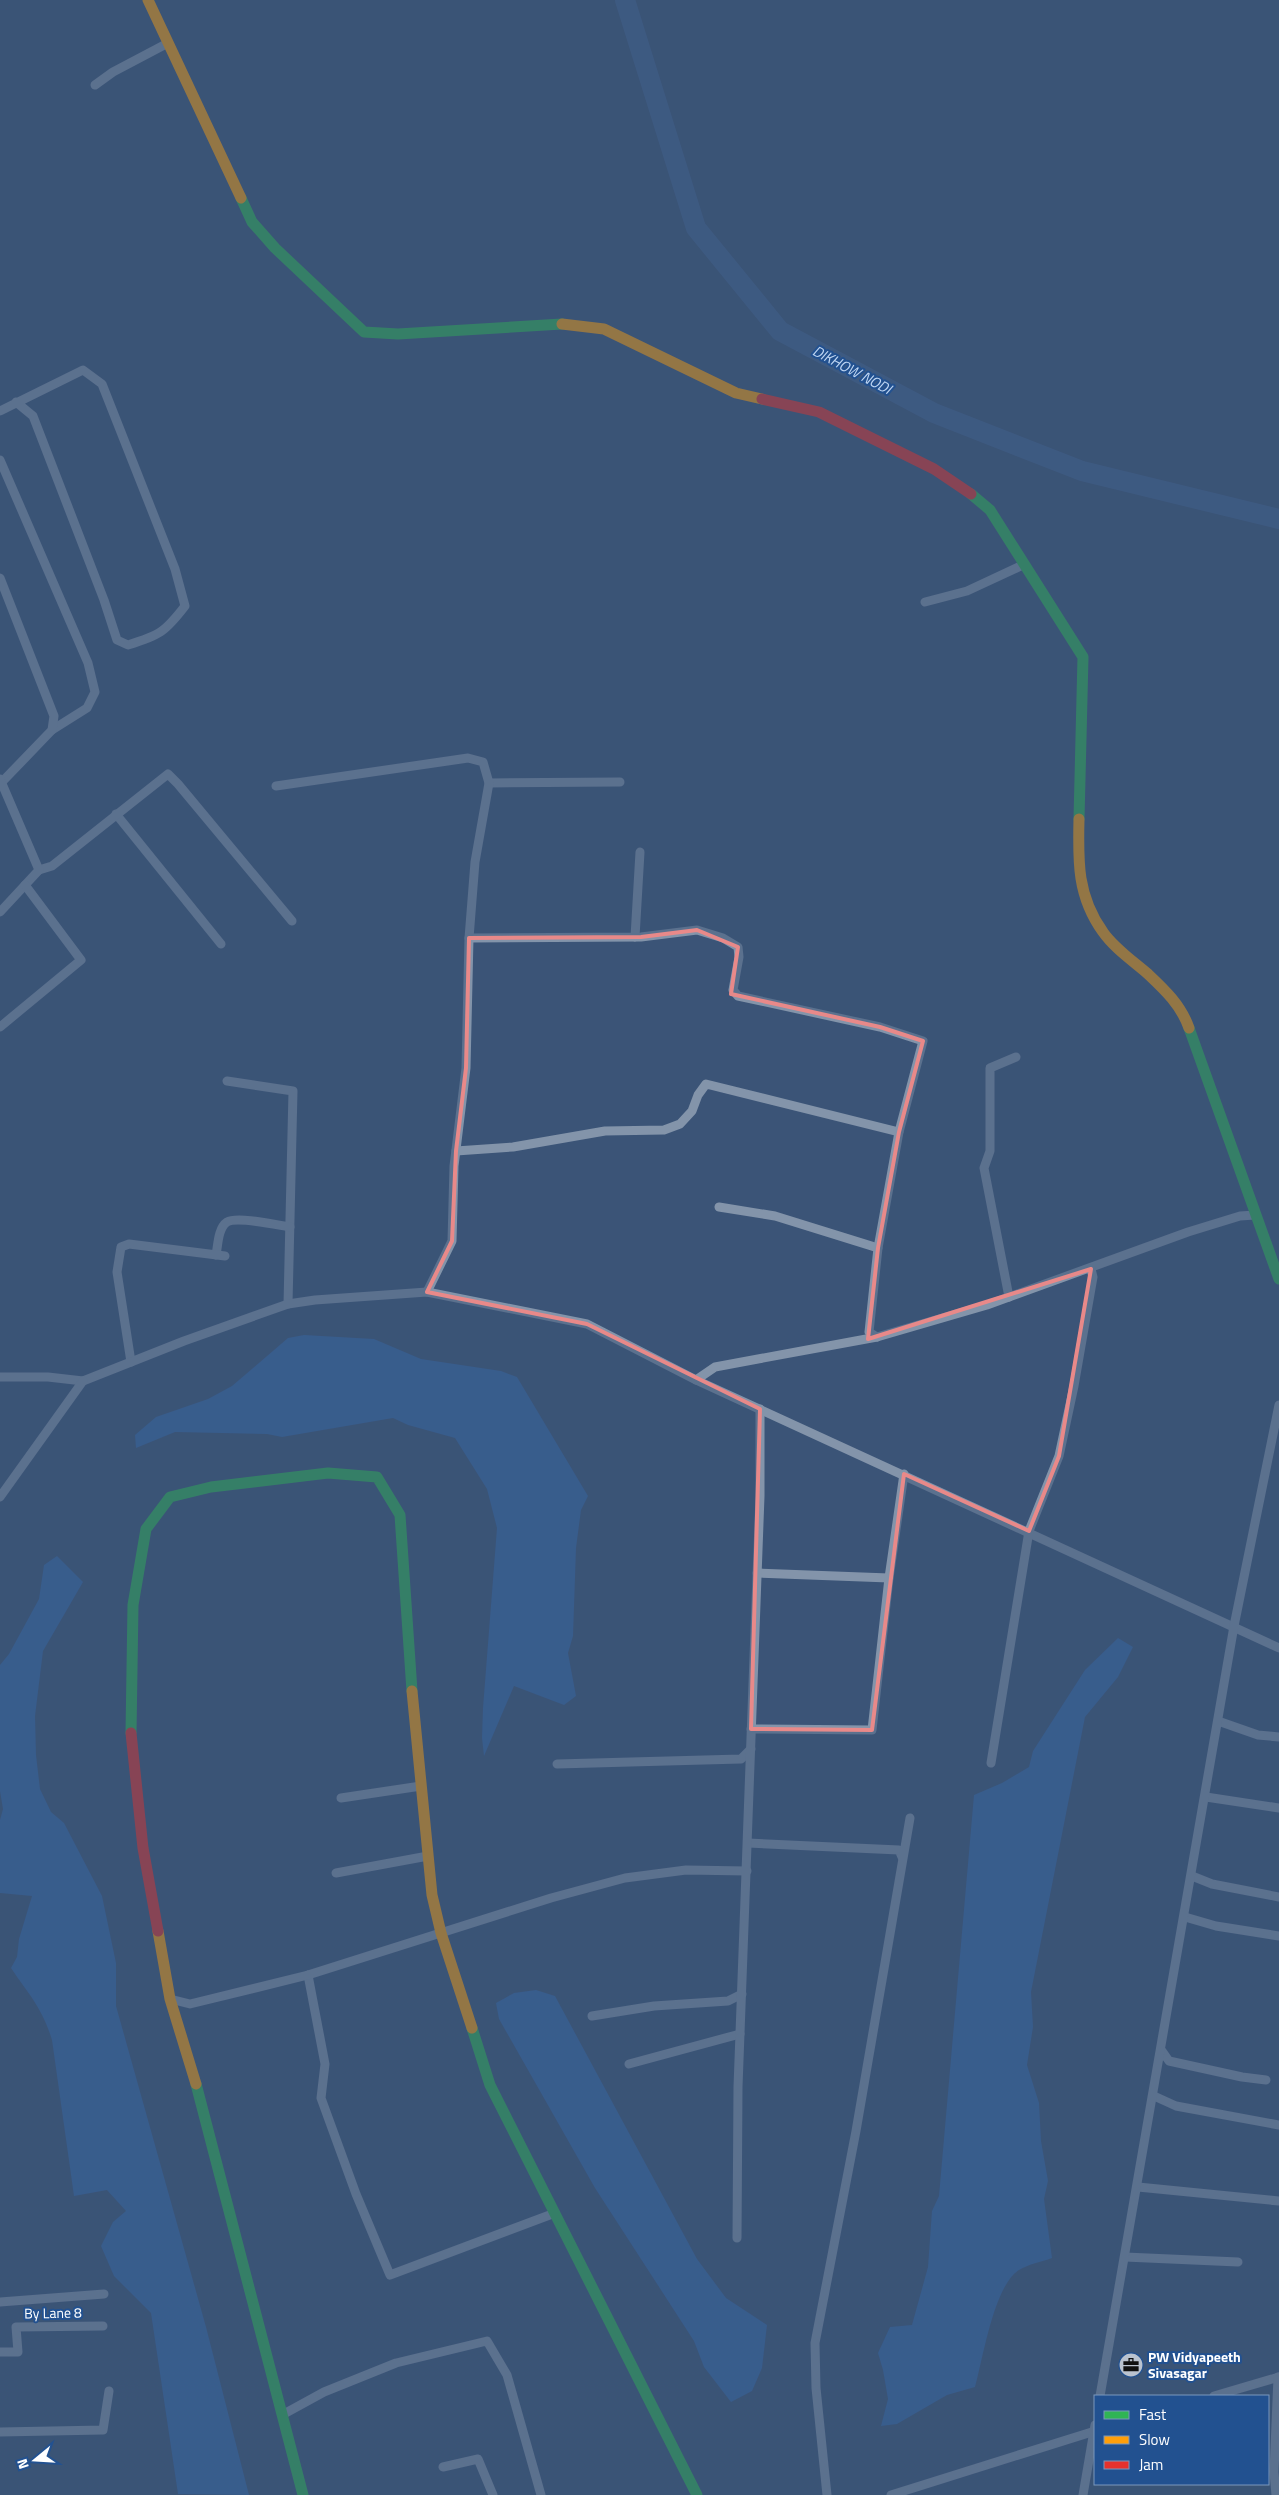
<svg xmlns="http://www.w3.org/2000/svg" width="1279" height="2495" font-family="'Titillium Web',sans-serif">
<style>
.green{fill:#3768a6}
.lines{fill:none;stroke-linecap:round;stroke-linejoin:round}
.river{stroke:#42638f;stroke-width:20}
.street{stroke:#8394aa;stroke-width:9}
.fast{stroke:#30b455;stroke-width:11}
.slow{stroke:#ff9f0a;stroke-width:11}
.jam{stroke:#e5322d;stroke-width:11}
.marked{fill:none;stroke:#e88989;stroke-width:4;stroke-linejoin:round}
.labels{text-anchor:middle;stroke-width:4;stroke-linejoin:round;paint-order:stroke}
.street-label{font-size:14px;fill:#fff;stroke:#225190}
.poi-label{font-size:14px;font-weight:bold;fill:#fff;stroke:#225190;text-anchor:start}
.water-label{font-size:15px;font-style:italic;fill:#bfd6f3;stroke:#225190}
</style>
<rect width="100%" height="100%" fill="#3b5477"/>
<g class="green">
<polygon points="304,1335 374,1339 421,1359 501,1371 517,1377 588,1496 581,1510 576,1548 573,1636 568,1653 576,1696 564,1705 514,1686 484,1756 482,1738 483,1708 497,1528 487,1489 455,1438 408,1425 393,1418 282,1437 267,1434 175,1432 136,1448 135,1435 156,1417 208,1399 232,1386 288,1338"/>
<path d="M57,1556L83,1582L43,1651L35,1716L36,1755L40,1789L51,1812L64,1823L102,1896L116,1963V2006L206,2327L249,2495L178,2494L151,2313L114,2276L101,2246L113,2222L126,2211L107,2190L74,2196L52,2040C42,2007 29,1995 11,1968L17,1957L19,1939L32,1896L0,1893V1820L3,1809L0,1791V1665L9,1654L39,1599L44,1565Z"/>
<path d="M1118,1638L1133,1647L1118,1677L1085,1717L1031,1992L1033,2027L1027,2065L1039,2103L1041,2141L1048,2181L1044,2199L1052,2258C1041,2262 1029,2264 1019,2270C994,2285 983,2359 975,2387L947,2395L897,2424L881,2426L888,2399L883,2370L878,2353L890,2327L912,2325L928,2267L932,2211L939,2196L974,1795L1002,1783L1029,1767L1033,1751L1085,1670Z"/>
<polygon points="536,1990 555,1996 697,2259 726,2298 767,2325 762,2368 752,2391 731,2402 704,2367 694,2341 595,2188 499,2019 496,2003 514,1993"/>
</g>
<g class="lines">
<polyline class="river" points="625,0 696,228 780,331 934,413 1082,471 1279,519"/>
<g class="street">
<polyline points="95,85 113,72 168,43"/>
<path d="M0,411L83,370L102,384L175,569L185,606C165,632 160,635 128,645L117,640L104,600L33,416L16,402"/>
<polyline points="0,460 88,663 95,692 87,708 52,730"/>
<polyline points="0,578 54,716 52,730 2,782"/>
<polyline points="925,602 967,591 1023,565"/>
<polyline points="489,783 620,782"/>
<polyline points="276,786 468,758 483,762 489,783 475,862 469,938 466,1068 454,1166 452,1241 427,1292"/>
<polyline points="116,814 221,944"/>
<polyline points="39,870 52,866 168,774 178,784 292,921"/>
<polyline points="0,912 39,870 0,779"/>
<polyline points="635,937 640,852"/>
<polyline points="469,938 641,937 697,930 723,938 738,947 739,957 733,990 738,996 880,1027 923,1041 899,1132 878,1248 869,1332 877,1337"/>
<polyline points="0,1027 81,960 25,885"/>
<polyline points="227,1081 293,1091 288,1304"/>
<polyline points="456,1151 513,1147 605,1131 664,1130 680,1124 692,1111 698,1095 706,1084 899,1132"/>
<polyline points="719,1207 775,1216 878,1248"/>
<path d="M216,1255C218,1245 218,1228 227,1222C237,1216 277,1225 290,1227"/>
<polyline points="1009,1297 984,1168 990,1151 990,1068 1016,1057"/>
<polyline points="131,1362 117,1272 121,1247 129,1244 225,1256"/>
<polyline points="0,1377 48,1377 83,1381 184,1341 288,1304 315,1300 427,1292 587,1324 696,1380 1279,1648"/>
<polyline points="696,1380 715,1367 877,1337 987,1305 1188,1232 1240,1216 1255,1215"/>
<polyline points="0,1497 83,1381"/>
<polyline points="757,1573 889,1578"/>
<polyline points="1218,1721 1258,1735 1279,1737"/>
<polyline points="751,1729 872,1730 889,1578 904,1474"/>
<polyline points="991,1763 1029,1531 1059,1456 1074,1386 1093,1277 1091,1269"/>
<polyline points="557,1764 741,1759 751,1749"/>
<polyline points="1206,1797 1279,1808"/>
<polyline points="341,1798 421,1786"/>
<polyline points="748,1843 899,1850 902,1857"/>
<polyline points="336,1873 428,1856"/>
<polyline points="1192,1876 1212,1884 1279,1897"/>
<polyline points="1185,1917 1216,1926 1279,1936"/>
<polyline points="308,1975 325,2064 321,2098 356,2194 390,2275 555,2213"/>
<polyline points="170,1999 190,2004 308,1975 551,1898 625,1878 686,1870 747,1871"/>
<polyline points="592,2016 654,2006 728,2001 742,1994"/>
<polyline points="1162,2051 1169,2061 1242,2077 1266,2080"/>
<polyline points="629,2064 740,2034"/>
<polyline points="1154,2096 1176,2106 1279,2125"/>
<polyline points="1138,2187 1279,2201"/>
<polyline points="737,2238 738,2087 760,1496 760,1409"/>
<polyline points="1125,2257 1238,2262"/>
<polyline points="0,2302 104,2294"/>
<polyline points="0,2352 18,2352 16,2327 103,2326"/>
<polyline points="1100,2396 1234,1626 1279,1405"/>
<polyline points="1214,2396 1279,2377"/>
<polyline points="282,2415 324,2392 396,2363 487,2341 507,2375 541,2495"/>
<polyline points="0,2432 103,2430 109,2391"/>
<polyline points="443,2467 478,2459 493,2495"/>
<polyline points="827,2495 816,2388 815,2343 856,2131 910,1818"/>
<polyline points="891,2495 1095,2431"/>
<polyline points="1083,2495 1095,2425"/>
<polyline points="1276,2495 1274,2472 1278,2377"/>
</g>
<g class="fast">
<polyline points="241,198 252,222 275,248 364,332 398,334 562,324"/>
<polyline points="971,494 990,510 1083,657 1079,819"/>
<polyline points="1189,1028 1279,1279"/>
<polyline points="131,1733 133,1605 146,1529 170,1497 211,1487 328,1473 377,1477 400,1515 412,1691"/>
<polyline points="472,2028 490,2085 697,2495"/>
<polyline points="196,2084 303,2495"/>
</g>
<g class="slow">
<polyline points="148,0 241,198"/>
<polyline points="562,324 604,329 736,393 762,399"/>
<path d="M1079,819C1078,861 1077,896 1103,932C1114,948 1133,961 1148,974C1165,990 1181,1005 1189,1028"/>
<polyline points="412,1691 432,1895 441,1933 472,2028"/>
<polyline points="158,1931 170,1999 196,2084"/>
</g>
<g class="jam">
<polyline points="762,399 819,412 934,469 971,494"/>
<polyline points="131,1733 143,1848 158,1931"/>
</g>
</g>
<path d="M0 0H1279V2495H0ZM697,930L738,947L731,994L880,1027L923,1041L899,1132L878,1248L868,1339L1091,1269L1059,1456L1029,1531L904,1474L872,1730L751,1729L760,1409L587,1324L427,1292L452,1241L456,1151L466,1068L469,938L641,937Z" fill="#3b5477" fill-opacity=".55" fill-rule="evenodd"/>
<path class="marked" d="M697,930L738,947L731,994L880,1027L923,1041L899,1132L878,1248L868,1339L1091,1269L1059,1456L1029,1531L904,1474L872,1730L751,1729L760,1409L587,1324L427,1292L452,1241L456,1151L466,1068L469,938L641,937Z"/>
<defs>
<symbol id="office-disc" viewBox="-11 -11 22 22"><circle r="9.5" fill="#bac3cf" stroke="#225190"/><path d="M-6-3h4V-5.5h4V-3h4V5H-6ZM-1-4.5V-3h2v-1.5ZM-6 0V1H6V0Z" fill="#111"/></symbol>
</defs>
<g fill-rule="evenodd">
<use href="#office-disc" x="1117" y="2351" width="28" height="28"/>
</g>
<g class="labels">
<g class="street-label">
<text transform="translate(53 2313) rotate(-1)" y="5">By Lane 8</text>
</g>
<g class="poi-label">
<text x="1148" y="2362">PW Vidyapeeth<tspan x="1148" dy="16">Sivasagar</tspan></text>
</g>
<g class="water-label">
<text transform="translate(852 370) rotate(28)" y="5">DIKHOW NODI</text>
</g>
</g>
<rect x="1094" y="2395" width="175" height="90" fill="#225190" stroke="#7a97bc"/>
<rect x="1104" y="2411" width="25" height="8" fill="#30b455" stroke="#7a97bc"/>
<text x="1139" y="2420" font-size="15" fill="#ffffff">Fast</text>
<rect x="1104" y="2436" width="25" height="8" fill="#ff9f0a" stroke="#7a97bc"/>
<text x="1139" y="2445" font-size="15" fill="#ffffff">Slow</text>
<rect x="1104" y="2461" width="25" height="8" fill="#e5322d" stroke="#7a97bc"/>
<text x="1139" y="2470" font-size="15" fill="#ffffff">Jam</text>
<g transform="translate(35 2460) rotate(252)" stroke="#225190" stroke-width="4" paint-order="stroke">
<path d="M0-4L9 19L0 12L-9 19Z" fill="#ffffff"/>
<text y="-8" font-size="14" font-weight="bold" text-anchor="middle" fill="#ffffff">N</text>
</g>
</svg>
